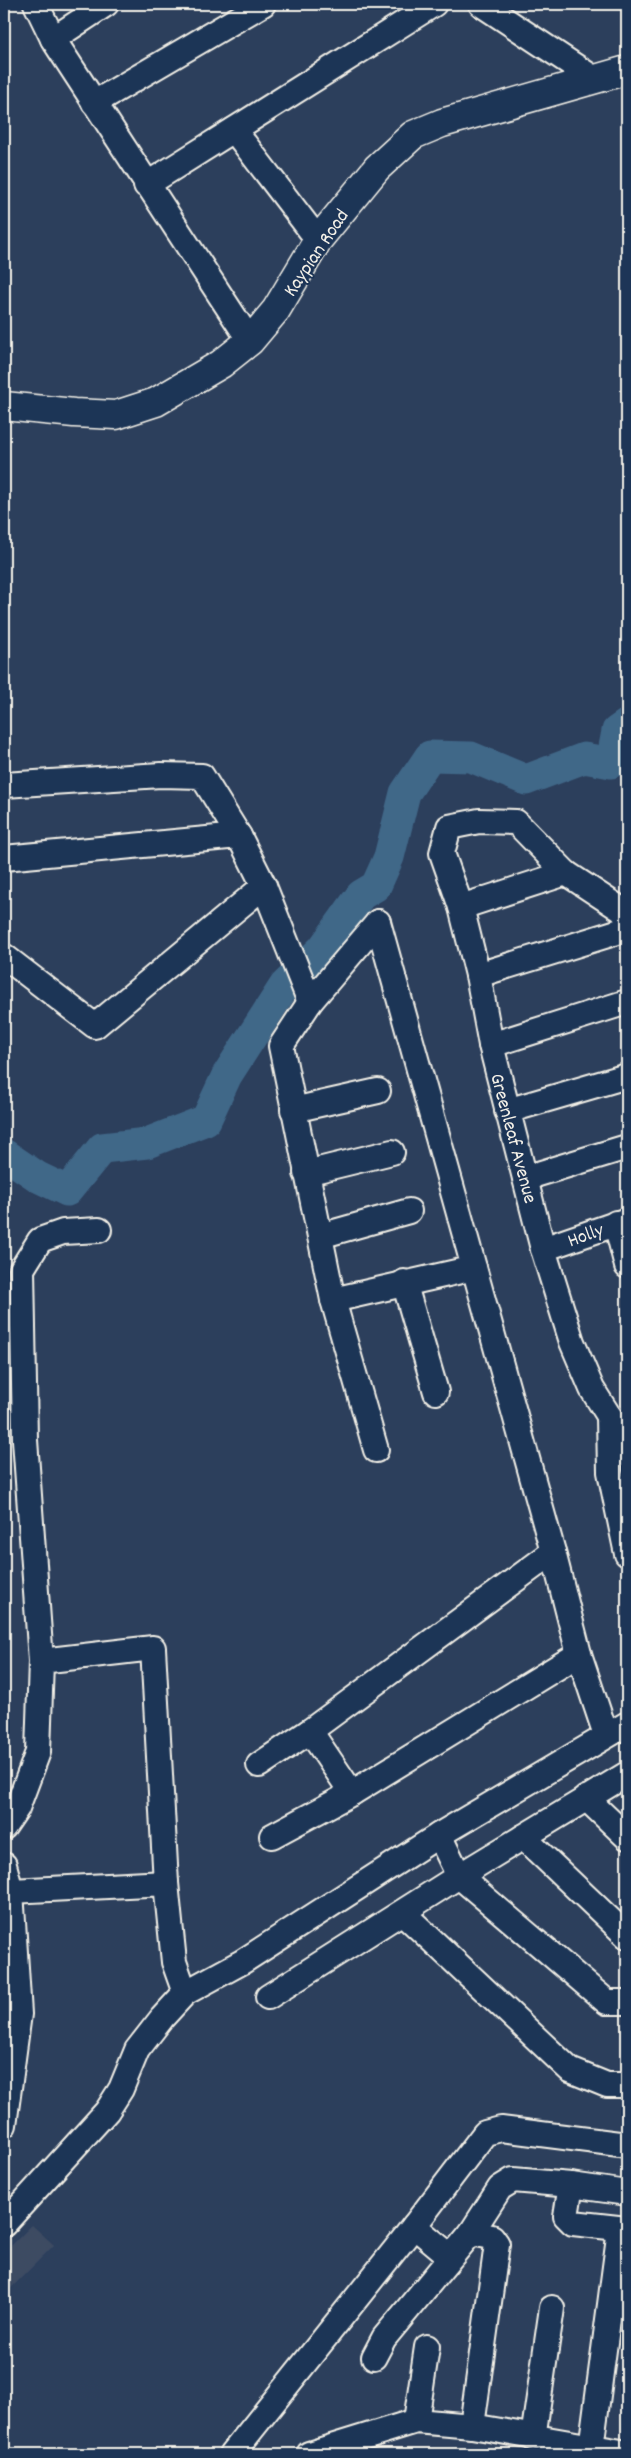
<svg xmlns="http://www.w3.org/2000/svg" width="631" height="2458" font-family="Dekko,sans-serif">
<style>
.built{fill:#3e4b62}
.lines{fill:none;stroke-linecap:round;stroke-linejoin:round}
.river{stroke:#416788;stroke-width:31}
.minor-casing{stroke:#f4f1e8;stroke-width:28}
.major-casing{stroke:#f4f1e8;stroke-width:31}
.minor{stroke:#1d3557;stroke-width:24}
.major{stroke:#1d3557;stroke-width:28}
.labels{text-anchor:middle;stroke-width:4;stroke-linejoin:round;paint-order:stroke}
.street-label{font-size:20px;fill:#f4f1e8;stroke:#1d3557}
</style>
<rect width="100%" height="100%" fill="#2c3f5c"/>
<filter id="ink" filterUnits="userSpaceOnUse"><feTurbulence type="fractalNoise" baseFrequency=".02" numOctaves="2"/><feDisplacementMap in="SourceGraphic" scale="10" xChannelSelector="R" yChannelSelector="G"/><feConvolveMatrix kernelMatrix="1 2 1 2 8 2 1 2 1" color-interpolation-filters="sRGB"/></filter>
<g filter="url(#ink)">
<polygon class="built" points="32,2225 54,2245 4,2295 4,2253"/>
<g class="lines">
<polyline class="river" points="4,1154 38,1177 67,1191 102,1148 147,1143 206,1120 227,1075 285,985 323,948 361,895 376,886 389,857 405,793 430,756 471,757 526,780 584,758 611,763 617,731 627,724"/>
<defs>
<g id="minor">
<polyline points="36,4 53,39 250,341"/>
<polyline points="481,4 596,80"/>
<polyline points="53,39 106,4"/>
<polyline points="94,103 263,4"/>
<polyline points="234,130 318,240"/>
<polyline points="146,185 434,4"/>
<polyline points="4,785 161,775 202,776 239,836 264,886 310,1002"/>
<polyline points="4,858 239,836"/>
<polyline points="461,907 566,873"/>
<polyline points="627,917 622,910 566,873 516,822 479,821 449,827 442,853 461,907 478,975 491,1045 543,1249 572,1342 592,1389 609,1416 627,1435"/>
<polyline points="378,922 553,1552 579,1654 606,1735"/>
<polyline points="4,956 95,1026 264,886"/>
<polyline points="478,975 627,929"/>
<polyline points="491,1045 627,1002"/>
<polyline points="293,1110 378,1091"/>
<polyline points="507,1111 627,1076"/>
<polyline points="306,1173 392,1152"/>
<polyline points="525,1178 627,1147"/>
<polyline points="616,1223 627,1266"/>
<polyline points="320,1236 409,1211"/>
<polyline points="543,1249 627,1220"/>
<polyline points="404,1282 436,1392"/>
<polyline points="333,1300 474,1268"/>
<polyline points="609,1416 610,1472 627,1554"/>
<polyline points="376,1450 333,1300 281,1046 310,1002 378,922"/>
<polyline points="41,1661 25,1440 22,1269 40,1240 63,1232 99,1230"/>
<polyline points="310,1731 352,1793"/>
<polyline points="259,1765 310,1731 553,1552"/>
<polyline points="586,1798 627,1837"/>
<polyline points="4,1827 17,1808 38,1752 41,1661 153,1648 166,1883"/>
<polyline points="439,1835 459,1876 607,2002 627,2002"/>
<polyline points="272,1836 352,1793 579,1654"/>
<polyline points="523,1837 627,1936"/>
<polyline points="4,1865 11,1891 19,2014 4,2125"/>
<polyline points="11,1891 166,1883 174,1962 185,1993"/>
<polyline points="403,1913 570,2070 607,2085 627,2085"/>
<polyline points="268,1997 459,1876 627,1774"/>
<polyline points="571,2185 566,2216 573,2223 627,2229"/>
<polyline points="4,2224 107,2111 121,2089 137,2050 162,2018 185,1993 242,1962 439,1835 627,1724"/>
<polyline points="414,2226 450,2256"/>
<polyline points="471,2233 492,2237 497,2244 472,2426"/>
<polyline points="374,2357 384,2338 471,2233 500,2188 513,2180 571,2185 627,2193"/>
<polyline points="416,2421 427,2347"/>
<polyline points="533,2438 552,2308"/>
<polyline points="591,2448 620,2229"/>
<polyline points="232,2454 414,2226 485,2133 501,2129 627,2145"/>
<polyline points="309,2454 416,2421 472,2426 627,2453"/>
</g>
<polyline id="major" points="4,406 74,413 116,415 156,402 221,364 250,341 276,310 318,240 377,168 413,135 442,123 627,70"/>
</defs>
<use href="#minor" class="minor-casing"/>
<use href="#major" class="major-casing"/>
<use href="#minor" class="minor"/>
<use href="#major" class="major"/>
</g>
</g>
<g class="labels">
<g class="street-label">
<text transform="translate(315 252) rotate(-56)" y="7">Kaypian Road</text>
<text transform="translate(515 1138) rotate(75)" y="7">Greenleaf Avenue</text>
<text transform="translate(585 1234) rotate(-20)" y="7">Holly</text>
</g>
</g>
<rect width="631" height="2458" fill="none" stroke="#1d3557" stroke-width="20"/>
<rect x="10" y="10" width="611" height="2438" fill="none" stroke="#f4f1e8" stroke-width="2" filter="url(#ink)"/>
</svg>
